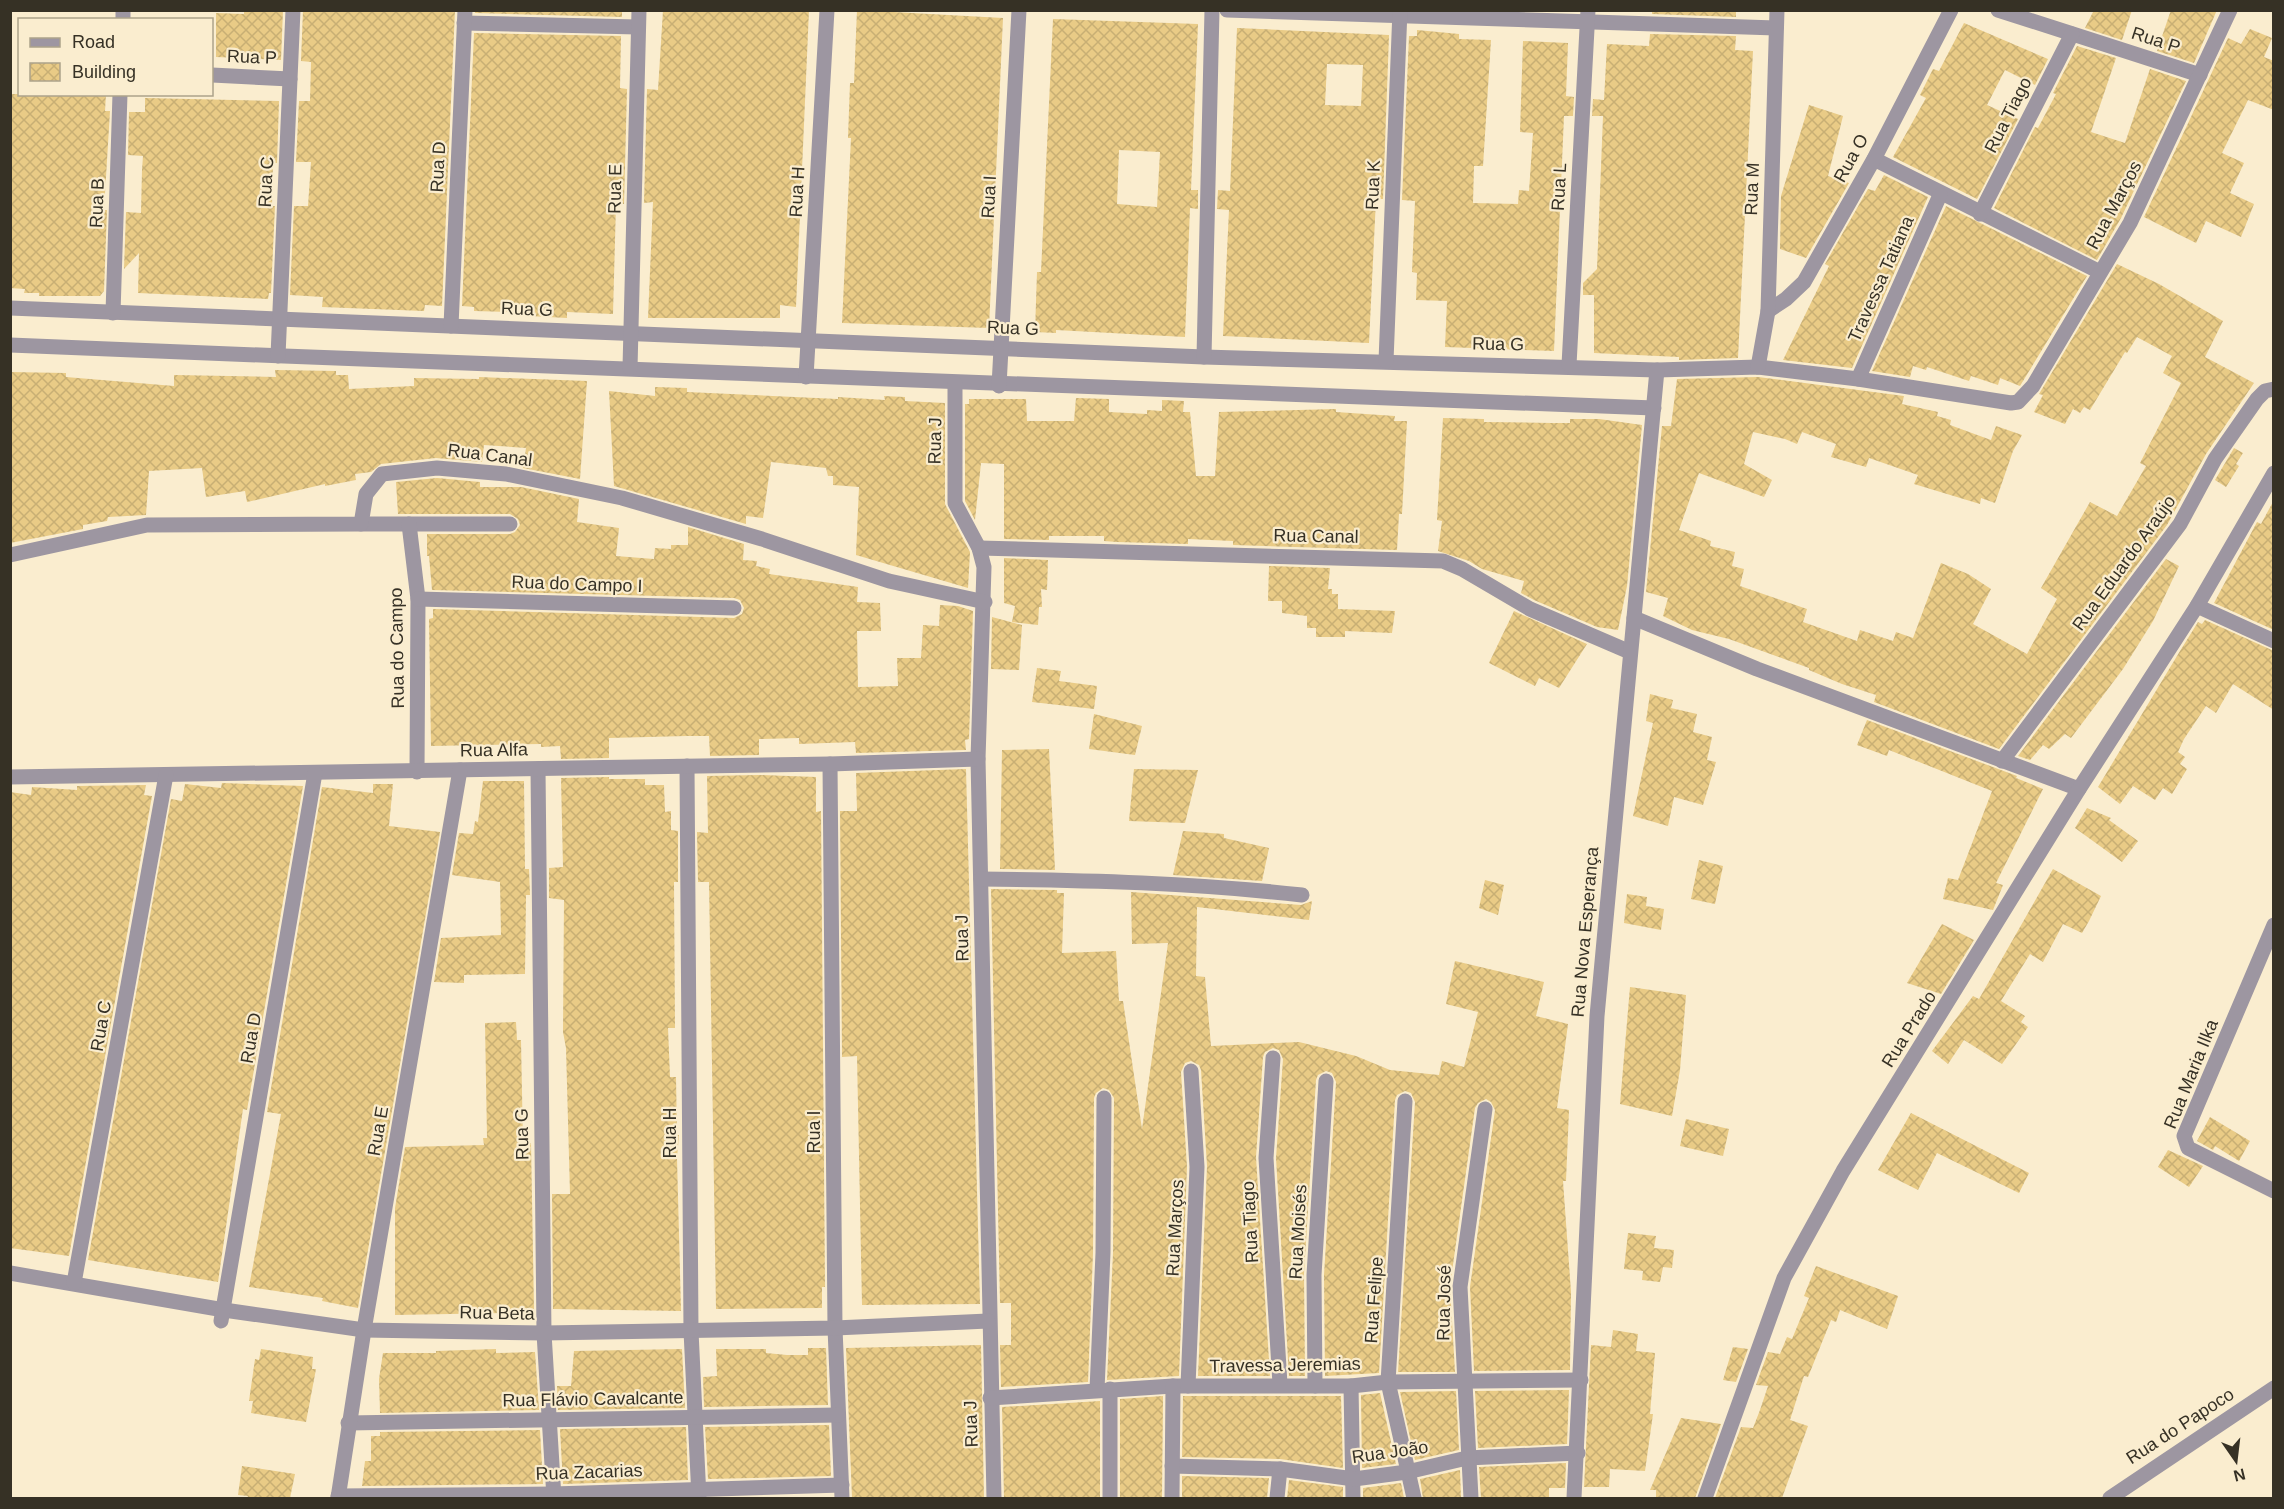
<svg xmlns="http://www.w3.org/2000/svg" width="2284" height="1509" font-family="Helvetica,sans-serif">
<style>
.building{fill:url(#building-cross-hatch);fill-rule:evenodd}
.lines{fill:none;stroke-linecap:round;stroke-linejoin:round}
.minor{stroke:#9d96a1;stroke-width:15}
.labels{text-anchor:middle;stroke-width:4.5;stroke-linejoin:round;paint-order:stroke}
.street-label{font-size:18px;fill:#363125;stroke:#faedcf}
</style>
<defs>
<pattern id="building-cross-hatch" width="8" height="8" patternUnits="userSpaceOnUse" patternTransform="scale(1.5)"><rect width="8" height="8" fill="#e9cb86"/><path d="M0 0l8 8M0 8l8-8" fill="none" stroke="#c8af74"/></pattern>
</defs>
<rect width="100%" height="100%" fill="#faedcf"/>
<g class="building">
<polygon points="244,10 283,10 281,60 216,57 216,13 244,14"/>
<polygon points="303,10 455,10 442,306 425,305 424,311 322,307 323,297 290,295 294,206 308,206 311,162 296,162 299,101 310,101 311,62 301,61"/>
<polygon points="475,10 622,10 622,17 475,13"/>
<polygon points="663,10 809,10 796,307 780,305 780,318 648,318 653,202 644,203 647,89 658,90"/>
<polygon points="857,10 1003,18 989,328 842,323 851,138 848,138 850,83 854,83"/>
<polygon points="1652,10 1736,10 1736,17 1652,14"/>
<polygon points="2094,10 2132,10 2122,40 2085,28"/>
<polygon points="2171,10 2217,10 2194,63 2157,51"/>
<path d="M1053,19L1198,24L1191,190H1198V209L1190,208L1185,337L1056,330V333L1035,332L1037,272H1041ZM1119,150L1160,152L1157,207L1117,204Z"/>
<polygon points="1964,23 2048,59 2035,85 2005,70 1987,105 2018,119 1977,199 1893,157 1926,98 1920,95 1933,69 1939,71"/>
<path d="M1237,28L1389,35L1383,199H1376L1369,343L1223,336L1229,210L1217,209L1218,190L1230,191ZM1327,64L1363,65L1361,106L1325,105Z"/>
<polygon points="2250,29 2272,38 2264,57 2274,61 2274,110 2248,100 2222,153 2244,163 2230,193 2254,204 2241,237 2206,221 2196,243 2144,217 2228,38 2241,44"/>
<polygon points="1417,30 1459,34 1459,39 1491,40 1483,166 1474,166 1473,203 1518,204 1519,190 1529,191 1533,133 1520,132 1523,41 1568,43 1566,96 1574,97 1573,116 1564,116 1554,351 1445,347 1447,301 1416,300 1417,273 1412,272 1415,201 1402,200 1409,36 1417,36"/>
<polygon points="474,33 621,36 620,88 627,89 624,204 616,204 613,314 567,312 567,318 509,315 509,312 474,311 474,307 462,306"/>
<polygon points="1650,34 1736,36 1735,50 1753,51 1738,358 1679,360 1679,357 1594,353 1594,295 1583,295 1583,283 1597,269 1603,116 1592,116 1593,99 1604,100 1607,44 1649,46"/>
<polygon points="2077,46 2116,58 2091,132 2125,143 2150,69 2186,81 2121,218 2097,260 1994,208 2035,127 2038,128 2056,94 2053,93"/>
<polygon points="10,94 106,94 105,111 110,111 104,210 107,210 104,291 100,296 39,296 39,293 24,293 25,289 10,288"/>
<polygon points="145,98 279,101 277,163 273,163 272,206 275,206 271,293 269,293 268,299 138,293 139,253 124,269 126,212 141,213 142,170 143,156 128,155 129,112 145,112"/>
<polygon points="1809,105 1843,116 1828,176 1849,183 1806,258 1780,249 1781,196"/>
<polygon points="1884,175 1928,197 1852,368 1783,360 1829,266 1825,264 1868,189 1875,191"/>
<polygon points="1946,206 2087,276 2020,386 2000,378 1998,385 1971,376 1969,381 1927,367 1926,370 1913,366 1910,377 1872,371"/>
<polygon points="2117,264 2159,284 2223,321 2205,357 2254,383 2206,454 2167,525 1999,749 1874,702 1876,695 1842,684 1809,670 1809,668 1729,639 1692,630 1663,616 1668,598 1646,592 1662,426 1671,426 1677,379 1758,377 1904,396 1902,404 1938,412 1937,416 1951,420 1950,425 1991,440 1996,426 2022,435 2013,451 1995,503 1981,498 1980,504 1914,484 1918,475 1869,458 1866,467 1831,457 1836,444 1802,432 1797,444 1785,439 1753,432 1744,464 1772,480 1764,497 1699,473 1679,530 1711,541 1710,546 1735,552 1732,566 1744,569 1740,586 1807,609 1803,622 1857,641 1860,630 1893,641 1896,632 1913,638 1941,563 1968,574 1991,589 1973,624 2027,654 2057,599 2041,588 2090,502 2117,516 2146,466 2140,463 2181,383 2163,373 2172,356 2137,337 2127,353 2125,352 2090,410 2084,407 2080,413 2073,409 2065,424 2034,412 2043,395 2039,394"/>
<polygon points="275,370 336,371 336,375 348,375 349,389 414,386 414,378 479,379 479,377 587,381 580,479 523,468 526,448 484,445 482,462 436,458 381,464 371,472 355,474 356,480 325,486 325,484 247,502 245,491 206,497 202,468 149,471 146,515 108,517 107,521 83,525 83,529 10,543 10,372 66,373 66,377 174,386 174,375 276,377"/>
<polygon points="655,387 687,388 687,392 838,399 838,397 885,400 884,396 905,397 905,401 945,403 945,504 970,552 968,588 856,555 859,487 833,485 833,476 828,476 826,468 771,462 763,518 746,516 746,524 614,486 609,391 655,396"/>
<polygon points="1076,398 1109,399 1109,412 1147,414 1147,410 1162,411 1162,400 1184,401 1183,412 1190,412 1196,476 1215,476 1219,412 1336,409 1336,412 1395,416 1394,421 1407,421 1402,514 1399,514 1397,550 1233,545 1233,541 1188,539 1188,544 1117,542 1104,541 1104,536 1049,536 1049,540 1004,539 1004,464 981,463 975,520 965,501 965,404 969,404 969,399 1026,399 1027,421 1074,421"/>
<polygon points="1443,418 1484,419 1484,422 1552,423 1570,423 1570,419 1599,419 1642,425 1627,586 1618,630 1597,627 1534,600 1521,593 1524,581 1482,569 1469,561 1438,551 1442,521 1437,520"/>
<polygon points="2234,448 2243,453 2236,464 2239,466 2226,487 2215,480"/>
<polygon points="437,478 480,482 480,487 521,487 579,499 577,522 619,528 616,556 654,559 655,548 671,549 671,545 688,545 688,527 744,544 743,560 757,561 756,566 770,569 769,574 858,587 857,602 880,603 881,631 857,631 858,687 898,686 897,658 921,658 923,625 939,626 940,605 958,606 973,611 969,739 965,740 966,750 856,753 855,742 799,744 799,738 759,739 759,755 710,756 709,736 687,736 609,738 609,758 561,759 560,746 541,747 541,744 431,746 429,619 433,618 433,609 734,618 742,614 744,608 740,600 734,598 432,590 429,556 427,556 427,534 510,534 515,532 520,525 518,519 510,514 398,514 396,482"/>
<polygon points="2274,500 2274,630 2214,603 2257,522 2261,524"/>
<polygon points="1004,558 1048,560 1047,590 1041,589 1042,607 1039,607 1038,625 1012,622 1015,606 1004,603"/>
<polygon points="2166,559 2179,566 2153,621 2123,669 2071,738 2065,734 2049,749 2043,745 2030,760 2018,756"/>
<polygon points="1269,566 1330,568 1328,589 1332,589 1332,594 1338,594 1338,609 1395,611 1392,633 1345,631 1345,637 1316,637 1316,628 1307,628 1307,616 1282,613 1282,601 1268,601"/>
<polygon points="1514,611 1587,644 1559,688 1539,678 1535,686 1489,663"/>
<polygon points="992,617 1022,625 1019,670 991,669"/>
<polygon points="2205,620 2274,651 2274,710 2233,684 2216,713 2206,706 2184,739 2178,752 2185,757 2180,764 2187,769 2172,794 2163,788 2155,800 2133,786 2120,804 2098,787 2180,651 2198,622 2202,624"/>
<polygon points="1037,668 1061,671 1059,681 1097,686 1094,709 1032,702"/>
<polygon points="1650,694 1673,700 1671,708 1697,714 1693,732 1712,737 1707,760 1716,762 1703,805 1674,797 1668,826 1633,816 1653,723 1646,721"/>
<polygon points="1094,714 1142,726 1135,755 1089,749"/>
<polygon points="1867,720 2017,776 2016,778 2043,789 1996,883 2003,885 1993,910 1943,899 1948,878 1958,880 1992,791 1889,750 1887,756 1857,745"/>
<polygon points="1049,749 1055,870 1000,869 1002,750"/>
<polygon points="966,769 980,1304 862,1305 857,1056 842,1057 840,811 857,811 856,773"/>
<polygon points="1134,769 1198,770 1185,823 1129,821"/>
<polygon points="759,775 816,777 816,812 821,811 825,1287 822,1287 822,1308 716,1309 709,882 698,882 697,832 708,833 707,776"/>
<polygon points="609,777 609,779 645,779 645,785 664,785 665,812 671,811 671,830 678,831 678,882 674,882 675,1028 668,1028 670,1077 676,1077 677,1135 679,1135 677,1158 681,1311 553,1309 552,1194 570,1194 566,1048 563,1032 564,900 549,898 549,868 563,867 561,778"/>
<polygon points="483,781 524,781 525,869 529,869 530,895 526,895 525,974 464,975 464,983 434,982 441,938 501,935 500,882 452,875 459,833 473,834 475,821 478,822"/>
<polygon points="222,783 303,786 247,1110 243,1109 218,1282 88,1260 171,799 182,801 185,784 221,788"/>
<polygon points="373,784 393,784 389,826 440,832 358,1308 322,1301 323,1298 249,1287 281,1114 267,1112 322,787 373,793"/>
<polygon points="146,785 144,795 152,796 69,1256 10,1248 10,792 31,795 32,787 77,790 77,786"/>
<polygon points="2087,808 2111,818 2109,820 2138,841 2122,862 2075,828"/>
<polygon points="1183,831 1224,834 1224,838 1269,848 1262,881 1173,875"/>
<polygon points="1699,860 1723,866 1715,904 1691,899"/>
<polygon points="2053,869 2101,896 2089,921 2082,933 2063,924 2043,962 2030,954 2001,1001 2025,1016 2021,1022 2028,1027 2002,1064 1964,1040 1948,1064 1932,1051 1973,996 1979,999"/>
<polygon points="1485,880 1504,885 1498,915 1479,908"/>
<polygon points="991,889 1057,890 1057,893 1064,893 1062,953 1116,951 1119,1001 1123,1001 1142,1129 1168,943 1132,944 1131,892 1301,905 1312,901 1309,920 1197,907 1196,976 1205,977 1211,1046 1299,1042 1356,1056 1390,1070 1439,1075 1442,1061 1464,1067 1478,1012 1446,1004 1455,961 1544,982 1536,1016 1568,1024 1557,1108 1569,1110 1566,1181 1563,1181 1571,1292 1570,1370 1474,1371 1470,1287 1495,1110 1491,1102 1486,1099 1478,1103 1475,1108 1450,1286 1455,1372 1398,1372 1415,1102 1411,1093 1405,1091 1397,1095 1395,1100 1379,1373 1325,1376 1324,1275 1336,1082 1332,1073 1326,1071 1318,1075 1316,1080 1304,1274 1305,1376 1289,1376 1276,1158 1283,1059 1279,1050 1273,1048 1265,1052 1263,1057 1256,1157 1270,1376 1198,1376 1207,1166 1201,1070 1199,1065 1191,1061 1185,1063 1181,1072 1187,1167 1179,1376 1107,1380 1113,1253 1114,1098 1109,1090 1103,1088 1096,1093 1094,1098 1093,1253 1088,1382 1001,1387 1000,1345 1011,1345 1011,1303 1000,1303"/>
<polygon points="1627,894 1647,897 1646,906 1664,909 1661,930 1624,923"/>
<polygon points="1942,924 1974,940 1941,994 1907,983"/>
<polygon points="1630,987 1686,995 1680,1070 1672,1116 1620,1104"/>
<polygon points="516,1022 517,1040 521,1040 523,1144 531,1143 534,1309 506,1309 506,1313 395,1315 395,1208 405,1147 484,1145 483,1138 487,1138 485,1023"/>
<polygon points="1911,1113 2029,1173 2019,1193 1937,1153 1918,1190 1878,1170"/>
<polygon points="2210,1117 2250,1141 2239,1161 2215,1146 2213,1150 2197,1141"/>
<polygon points="1686,1119 1729,1129 1723,1156 1680,1146"/>
<polygon points="2168,1150 2203,1166 2189,1187 2158,1167"/>
<polygon points="1628,1233 1656,1236 1654,1248 1674,1250 1672,1268 1663,1267 1660,1282 1642,1280 1643,1271 1624,1269"/>
<polygon points="1816,1266 1898,1296 1887,1329 1840,1310 1836,1322 1831,1320 1808,1377 1804,1376 1790,1420 1808,1426 1782,1498 1715,1498 1741,1427 1753,1428 1760,1410 1768,1386 1756,1385 1768,1352 1780,1354 1787,1337 1792,1339 1809,1298 1804,1296"/>
<polygon points="1613,1330 1638,1334 1636,1351 1655,1353 1650,1414 1653,1414 1645,1471 1610,1469 1609,1487 1584,1487 1591,1345 1611,1347"/>
<polygon points="981,1345 984,1498 852,1498 846,1348"/>
<polygon points="1733,1347 1748,1349 1736,1382 1723,1380"/>
<polygon points="808,1348 826,1348 828,1405 704,1407 703,1377 717,1376 716,1349 766,1349 766,1353 787,1355 808,1355"/>
<polygon points="261,1349 313,1357 312,1369 316,1369 306,1422 251,1413 253,1401 249,1401 255,1359 259,1360"/>
<polygon points="496,1349 496,1353 535,1352 539,1410 380,1413 379,1379 383,1353 436,1353 436,1351"/>
<polygon points="682,1349 685,1408 558,1410 557,1386 571,1386 574,1351"/>
<polygon points="1569,1390 1567,1444 1478,1448 1475,1391"/>
<polygon points="1456,1391 1459,1450 1415,1460 1400,1392"/>
<polygon points="1380,1393 1396,1464 1362,1468 1361,1395"/>
<polygon points="1163,1396 1162,1498 1120,1498 1120,1399"/>
<polygon points="1183,1396 1341,1396 1343,1468 1280,1459 1182,1457"/>
<polygon points="1100,1401 1100,1498 1004,1498 1002,1407"/>
<polygon points="1681,1418 1721,1424 1695,1498 1656,1498 1656,1490 1650,1490"/>
<polygon points="829,1425 831,1476 708,1479 705,1427"/>
<polygon points="686,1427 688,1480 563,1484 560,1429"/>
<polygon points="540,1430 543,1484 362,1486 365,1461 371,1461 371,1436 380,1436 380,1432"/>
<polygon points="1566,1463 1565,1488 1549,1488 1549,1498 1481,1498 1479,1467"/>
<polygon points="242,1466 295,1474 290,1498 247,1498 248,1496 238,1495"/>
<polygon points="1460,1470 1461,1498 1423,1498 1420,1479"/>
<polygon points="1182,1476 1269,1478 1267,1498 1182,1498"/>
<polygon points="1289,1480 1343,1487 1343,1498 1287,1498"/>
<polygon points="1401,1483 1404,1498 1363,1498 1363,1488"/>
</g>
<g class="lines">
<g class="minor">
<polyline points="1227,10 1776,28"/>
<polyline points="1998,10 2200,75"/>
<polyline points="123,20 123,10"/>
<polyline points="464,23 638,27"/>
<polyline points="212,75 290,79"/>
<polyline points="1874,159 2100,272"/>
<polyline points="1980,214 2072,34"/>
<polyline points="10,308 1204,357 1657,370 1758,367 1858,379 2011,403 2018,402 2033,386 2130,223 2230,10"/>
<polyline points="1768,311 1786,299 1804,282 1874,159 1951,10"/>
<polyline points="113,313 120,94"/>
<polyline points="451,326 465,10"/>
<path d="M10,345C558,367 1106,390 1654,408"/>
<polyline points="278,356 293,10"/>
<polyline points="1204,357 1212,10"/>
<polyline points="1386,361 1400,10"/>
<polyline points="1569,365 1588,10"/>
<polyline points="1758,367 1768,311 1777,10"/>
<polyline points="630,368 639,10"/>
<polyline points="806,377 827,10"/>
<polyline points="1858,379 1940,195"/>
<polyline points="955,384 955,503 979,548 984,567 978,759 994,1498"/>
<polyline points="999,386 1019,10"/>
<polyline points="361,524 510,524"/>
<polyline points="409,524 418,599 417,772"/>
<polyline points="979,548 1443,561 1462,569 1530,609 1630,652"/>
<polyline points="10,555 147,525 361,524 366,494 382,474 437,468 506,474 622,498 762,539 889,581 985,602"/>
<polyline points="418,599 734,608"/>
<polyline points="2197,606 2274,641"/>
<polyline points="1634,618 1757,669 2079,789"/>
<polyline points="2002,761 2180,524 2215,459 2257,399 2265,391 2274,389"/>
<polyline points="830,764 835,1328 842,1498"/>
<polyline points="687,766 691,1331 699,1498"/>
<polyline points="538,769 544,1333 554,1498"/>
<polyline points="10,777 830,764 978,759"/>
<path d="M981,879C1089,880 1195,883 1302,895"/>
<polyline points="2274,925 2184,1136 2188,1148 2274,1191"/>
<polyline points="1273,1058 1266,1158 1280,1384"/>
<polyline points="1405,1101 1388,1382 1414,1498"/>
<polyline points="10,1273 224,1310 364,1330 544,1333 835,1328 988,1321"/>
<polyline points="74,1283 166,775"/>
<polyline points="221,1321 315,773"/>
<polyline points="1188,1386 1197,1167 1191,1071"/>
<polyline points="1315,1386 1314,1275 1326,1081"/>
<polyline points="1351,1386 1353,1498"/>
<polyline points="1097,1390 1103,1253 1104,1098"/>
<polyline points="990,1398 1173,1386 1351,1386 1388,1382 1581,1380"/>
<polyline points="348,1423 838,1415"/>
<polyline points="1172,1466 1280,1469 1354,1479 1407,1472 1467,1458 1578,1453"/>
<polyline points="338,1496 553,1494 842,1485"/>
<polyline points="338,1498 364,1330 460,770"/>
<polyline points="1110,1498 1110,1389"/>
<polyline points="1172,1498 1173,1386"/>
<polyline points="1277,1498 1280,1469"/>
<polyline points="1471,1498 1460,1287 1485,1109"/>
<polyline points="1574,1498 1597,1016 1657,370"/>
<polyline points="1705,1498 1784,1278 1843,1171 2079,789 2197,606 2274,473"/>
<polyline points="2110,1498 2274,1388"/>
</g>
</g>
<g class="labels">
<g class="street-label">
<text transform="translate(2156 40) rotate(18)" y="6">Rua P</text>
<text transform="translate(252 57) rotate(2)" y="6">Rua P</text>
<text transform="translate(2008 115) rotate(-63)" y="6">Rua Tiago</text>
<text transform="translate(1851 158) rotate(-61)" y="6">Rua O</text>
<text transform="translate(438 167) rotate(-87)" y="6">Rua D</text>
<text transform="translate(266 182) rotate(-87)" y="6">Rua C</text>
<text transform="translate(1373 185) rotate(-88)" y="6">Rua K</text>
<text transform="translate(1559 187) rotate(-87)" y="6">Rua L</text>
<text transform="translate(615 189) rotate(-89)" y="6">Rua E</text>
<text transform="translate(1752 189) rotate(-88)" y="6">Rua M</text>
<text transform="translate(797 192) rotate(-87)" y="6">Rua H</text>
<text transform="translate(989 197) rotate(-87)" y="6">Rua I</text>
<text transform="translate(97 203) rotate(-88)" y="6">Rua B</text>
<text transform="translate(2114 205) rotate(-62)" y="6">Rua Marços</text>
<text transform="translate(1881 279) rotate(-66)" y="6">Travessa Tatiana</text>
<text transform="translate(527 309) rotate(2)" y="6">Rua G</text>
<text transform="translate(1013 328) rotate(2)" y="6">Rua G</text>
<text transform="translate(1498 344) rotate(1)" y="6">Rua G</text>
<text transform="translate(935 441) rotate(-89)" y="6">Rua J</text>
<text transform="translate(490 455) rotate(7)" y="6">Rua Canal</text>
<text transform="translate(1316 536) rotate(1)" y="6">Rua Canal</text>
<text transform="translate(2124 563) rotate(-54)" y="6">Rua Eduardo Araújo</text>
<text transform="translate(577 584) rotate(2)" y="6">Rua do Campo I</text>
<text transform="translate(397 648) rotate(-91)" y="6">Rua do Campo</text>
<text transform="translate(494 750) rotate(-1)" y="6">Rua Alfa</text>
<text transform="translate(1585 932) rotate(-85)" y="6">Rua Nova Esperança</text>
<text transform="translate(962 938) rotate(-91)" y="6">Rua J</text>
<text transform="translate(101 1026) rotate(-80)" y="6">Rua C</text>
<text transform="translate(1909 1029) rotate(-58)" y="6">Rua Prado</text>
<text transform="translate(251 1038) rotate(-80)" y="6">Rua D</text>
<text transform="translate(2191 1074) rotate(-68)" y="6">Rua Maria Ilka</text>
<text transform="translate(378 1131) rotate(-80)" y="6">Rua E</text>
<text transform="translate(814 1132) rotate(-90)" y="6">Rua I</text>
<text transform="translate(670 1133) rotate(-90)" y="6">Rua H</text>
<text transform="translate(522 1134) rotate(-91)" y="6">Rua G</text>
<text transform="translate(1250 1222) rotate(-93)" y="6">Rua Tiago</text>
<text transform="translate(1175 1228) rotate(-87)" y="6">Rua Marços</text>
<text transform="translate(1298 1232) rotate(-87)" y="6">Rua Moisés</text>
<text transform="translate(1374 1300) rotate(-86)" y="6">Rua Felipe</text>
<text transform="translate(1444 1303) rotate(-89)" y="6">Rua José</text>
<text transform="translate(497 1313) rotate(1)" y="6">Rua Beta</text>
<text transform="translate(1285 1365) rotate(-1)" y="6">Travessa Jeremias</text>
<text transform="translate(593 1399) rotate(-1)" y="6">Rua Flávio Cavalcante</text>
<text transform="translate(971 1424) rotate(-92)" y="6">Rua J</text>
<text transform="translate(2180 1426) rotate(-33)" y="6">Rua do Papoco</text>
<text transform="translate(1390 1452) rotate(-8)" y="6">Rua João</text>
<text transform="translate(589 1472) rotate(-2)" y="6">Rua Zacarias</text>
</g>
</g>
<rect width="2284" height="1509" fill="none" stroke="#363125" stroke-width="24"/>
<rect x="18" y="18" width="195" height="78" fill="#faedcf" stroke="#aca28b" stroke-width="1.5"/>
<rect x="30" y="38" width="30" height="9" fill="#9d96a1" stroke="#aca28b" stroke-width="1.5"/>
<text x="72" y="48" font-size="18" fill="#363125">Road</text>
<rect x="30" y="63" width="30" height="18" fill="url(#building-cross-hatch)" stroke="#aca28b" stroke-width="1.5"/>
<text x="72" y="78" font-size="18" fill="#363125">Building</text>
<g transform="translate(2236 1461) rotate(166)" stroke="#faedcf" stroke-width="4.5" paint-order="stroke">
<path d="M0-4.5L10 22L0 15L-10 22Z" fill="#363125"/>
<text y="-9" font-size="16" font-weight="bold" text-anchor="middle" fill="#363125">N</text>
</g>
</svg>
